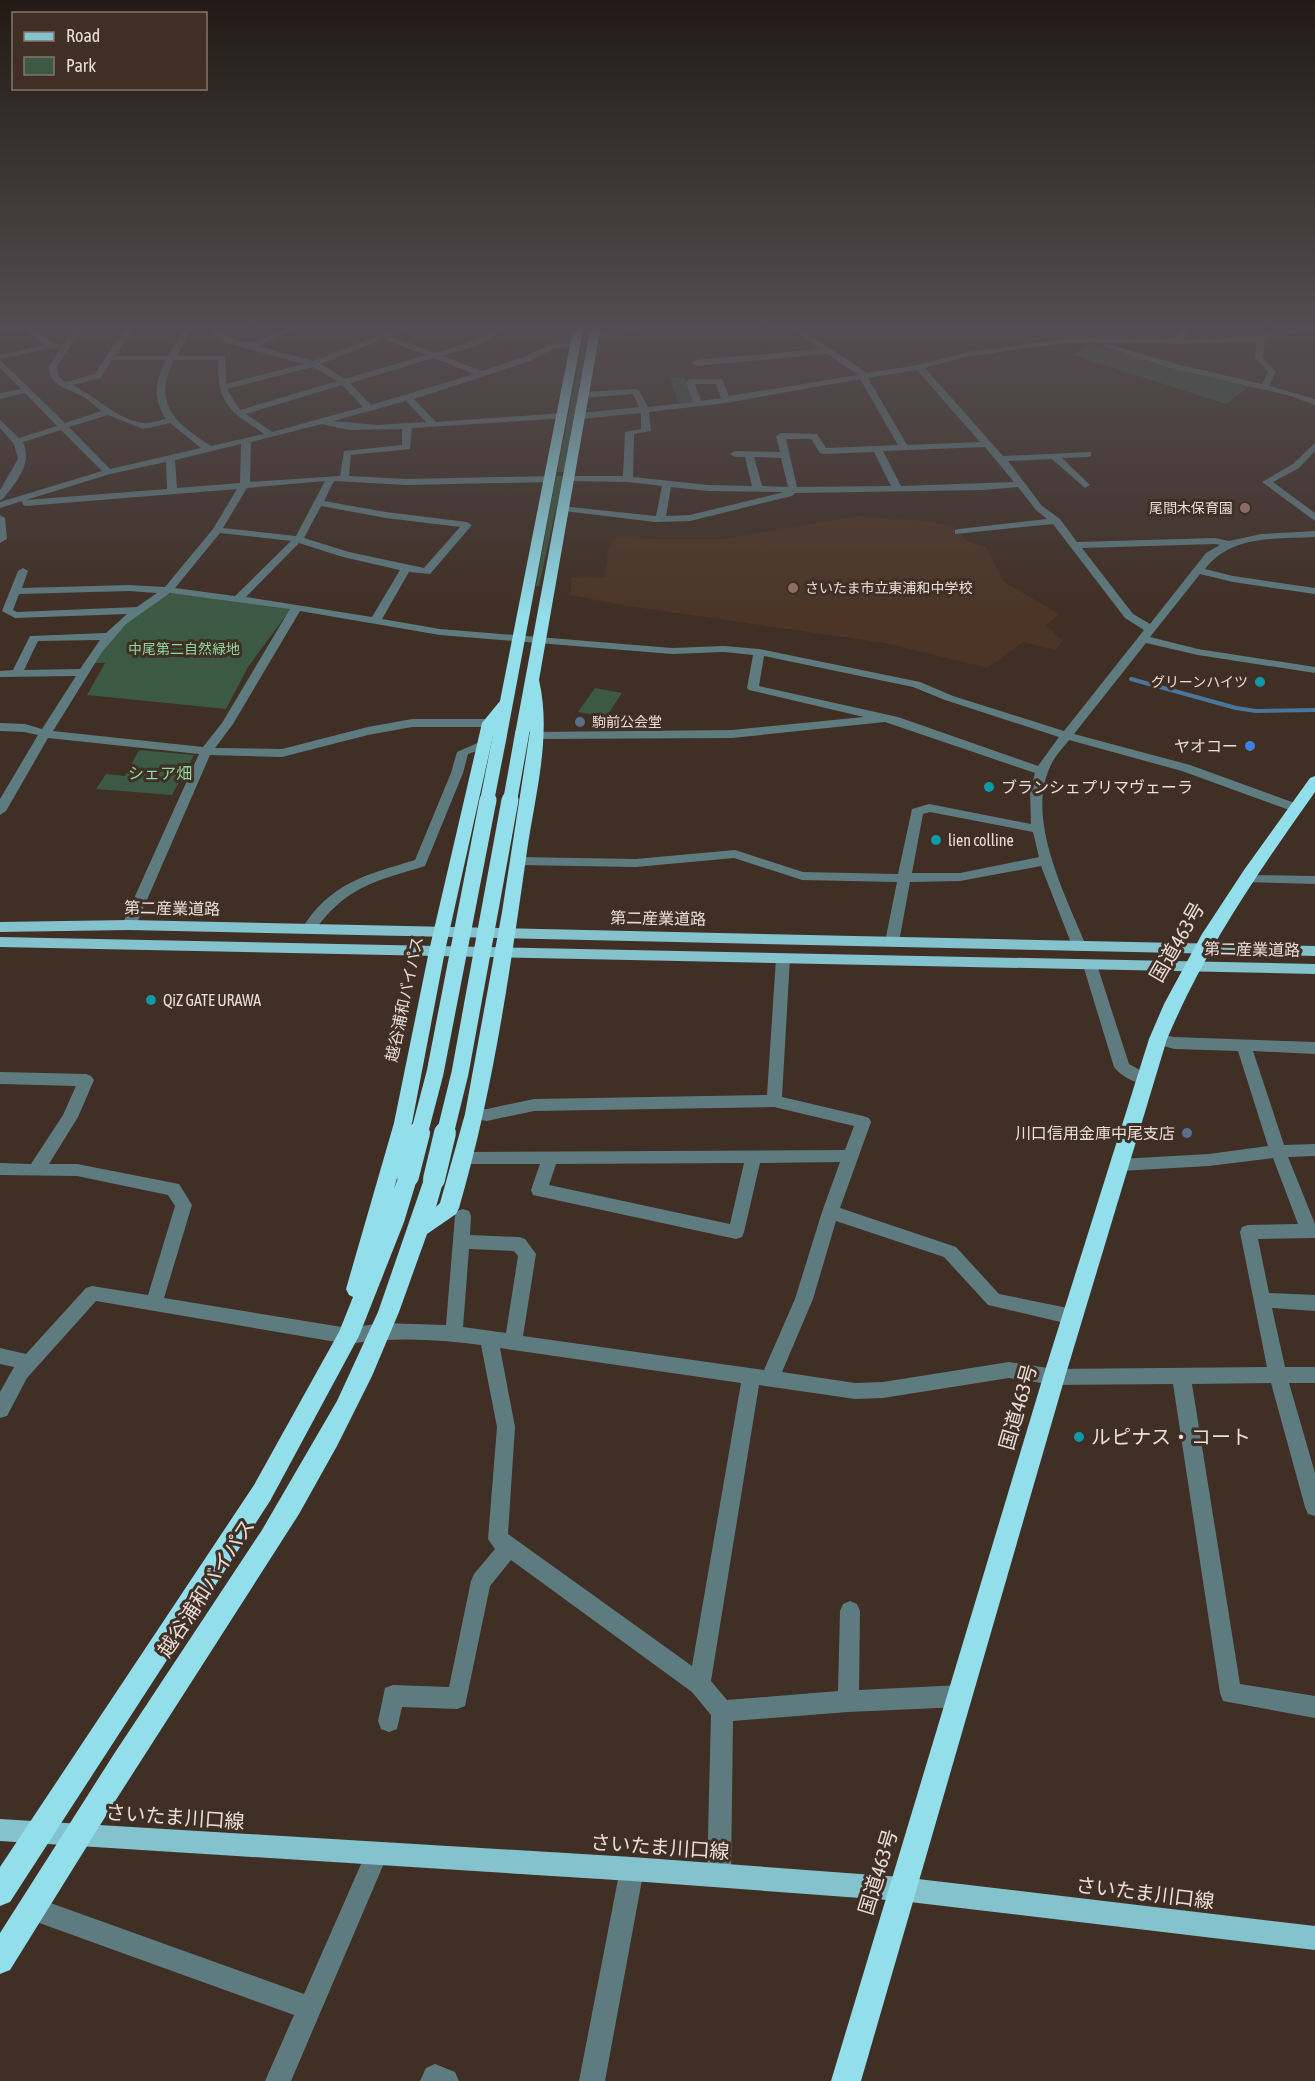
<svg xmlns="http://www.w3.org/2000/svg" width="1315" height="2081" font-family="'Asap Condensed','Noto Sans JP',sans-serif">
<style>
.built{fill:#4c3526}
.green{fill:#3c5944}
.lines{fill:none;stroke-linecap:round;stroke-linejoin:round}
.stream{stroke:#49779c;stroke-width:4}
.minor{fill:#5e7b80;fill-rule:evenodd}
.major{fill:#84c2cd;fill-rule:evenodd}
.highway{fill:#92deeb;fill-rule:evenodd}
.highway-bridge-far2{stroke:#92deeb;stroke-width:14}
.highway-bridge-far1{stroke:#92deeb;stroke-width:17}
.highway-bridge{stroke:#92deeb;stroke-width:22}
.education-dot{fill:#8d6e63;stroke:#402f25;stroke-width:2}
.culture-dot{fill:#0f9aa8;stroke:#402f25;stroke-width:2}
.service-dot{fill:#5c6f8a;stroke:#402f25;stroke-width:2}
.shop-dot{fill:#3f7fe0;stroke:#402f25;stroke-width:2}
.labels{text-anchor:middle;stroke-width:6;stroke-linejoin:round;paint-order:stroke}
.far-poi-label{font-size:14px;fill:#eaded8;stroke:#402f25;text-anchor:end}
.far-park-label{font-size:14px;fill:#8cd8a1;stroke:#402f25}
.poi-label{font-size:16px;fill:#eaded8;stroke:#402f25;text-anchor:start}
.park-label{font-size:16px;fill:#8cd8a1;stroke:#402f25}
.street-label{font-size:16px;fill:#eaded8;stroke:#402f25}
.near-street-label{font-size:20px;fill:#eaded8;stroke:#402f25}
.near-poi-label{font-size:20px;fill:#eaded8;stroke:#402f25;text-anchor:start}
</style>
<rect width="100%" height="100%" fill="#402f25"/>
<polygon class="built" points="857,516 925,521 955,527 968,542 986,547 1003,581 1059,614 1046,625 1063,641 1056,650 1023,642 988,668 885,643 628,606 570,595 572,577 604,578 609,548 617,536 653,539 724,539"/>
<g class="green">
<polygon points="586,325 590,325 564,472 557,472"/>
<polygon points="1093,344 1250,386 1226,404 1073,355"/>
<polygon points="683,376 695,402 678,403 670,377"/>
<polygon points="556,476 563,476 539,586 536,586"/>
<polygon points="173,593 288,607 290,610 248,667 226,709 87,695 105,663 92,663 123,625 166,595"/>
<polygon points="595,688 622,693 606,717 578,712"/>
<polygon points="139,750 194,755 172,795 96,789 106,774 125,776"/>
</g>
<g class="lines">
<polyline class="stream" points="1131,679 1236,708 1256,711 1315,710"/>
<g class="minor">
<path d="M77,325H85L57,366L59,377L65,382L95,374L127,325H135L115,356H168L186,325H194L177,356H225L226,384L304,364L223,342L211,330L217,325H226L220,330C252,359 273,325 307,325L258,346L313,361L405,325H415L391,336L435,353L470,342L497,328V325H505L504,331L476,346L442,356L482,371L524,357L548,345L578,342V346L553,349L530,361L414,399L436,422L563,413L567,416L566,418L412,428L410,449L351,455L349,476L406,479L550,476L555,479L550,482L406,485L334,481L324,501L386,512L467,522L472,525L430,574L409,572L382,619L440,629L672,648L724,646L759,649L920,682L953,696L1064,731L1144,630L1125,618L1053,524L955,534V530L959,529L1047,519L1036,510L1018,487L983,490L795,493L792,496L690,521L655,522L564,511L561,510V506L656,516L662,486L628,482L566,481V477L569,476H623L625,432L641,429V413L581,419L577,416L581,413L639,407L633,394L584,398L580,395L584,392L636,389L640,392L648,407L693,402L686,382L690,379H722L729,396L858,375L827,354L696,366L692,363L696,360L821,349L786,325H795L867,373L918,365L963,353L1057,340L1092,338L1175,339L1181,325H1189L1183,339L1186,340L1260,336L1274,330L1315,327V331L1276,334L1265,339L1263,358L1276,372L1269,386L1315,399V405L1291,396L1175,369L1103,346L1107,344L1180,365L1262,384L1268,372L1255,358L1257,341L1186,344L1092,342L1057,344L964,357L925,368L1003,456L1091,452V456L1088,457L1062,458L1088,483L1090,485L1085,488L1052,459L1008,461L1042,506L1060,519L1077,542L1215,538L1229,541L1261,534L1315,531V537C1276,539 1231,535 1205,569L1233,576L1315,588V594L1233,582L1200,574L1150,637L1198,649L1315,667V673L1198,655L1146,643L1074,734L1190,765L1300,805L1302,808L1300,811H1292L1182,771L1069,740C1062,749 1054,757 1050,767C1025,820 1067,898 1087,948L1085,951H1075L1073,948L1041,866L960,881L910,882L899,942L892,947L885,942L897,882L802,880L734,858L636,867L518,865L511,861L518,857L636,859L735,850L803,872L898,874L912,809L929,804L1031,824L1030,791L1035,773L885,722L732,738L537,739L531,735L533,732L732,730L864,717L749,690L747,688L753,655L724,652L672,654L440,635L300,611L233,724L215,748L282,749L368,727L412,719H489L495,723L489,727H412L368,735L282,757L210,755L136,925L129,930L124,928L122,925L199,754L48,738L6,811L0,815V799L38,735L24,732L0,731V723L25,724L42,729L76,676L0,677V671L13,670L30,636L106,633L127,614L15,618L2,611L18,571L23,568L28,571L22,588L129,585L165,587L213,529L237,489L26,506L23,505L22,501L0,508V502L102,471L61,430L23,442C33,464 16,482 3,499L0,500V490L18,459L14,444L0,428V420L19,438L57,426L25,393L0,399V393L21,389L0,368V360L65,423L101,411C95,406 89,400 82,396C68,388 48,386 49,366L60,349L53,348L0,359V355L46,345L25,330H0V326H30L55,344H64ZM383,339L426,355L345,379L321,364ZM434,358L474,374L371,405L350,383ZM112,360H166C155,382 152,398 166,419C159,420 150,424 143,423C116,419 96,396 72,385L101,378ZM174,360H218C218,406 228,409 264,434L211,446C175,423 152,404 174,360ZM313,367L337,381L240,410L227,389ZM917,370L980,442L907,445L868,378ZM860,379L898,445L826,448L817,434L781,433L776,436L780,452L735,451L730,454L735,457H745L752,486L708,485L633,477L634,434L651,431L649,412L726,403ZM695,384H716L721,398L701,401ZM342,385L363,407L272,432L246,414ZM406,401L426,422L377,425L333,421ZM108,415L143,429L170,423L201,448L110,469L69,427ZM322,424L348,430L402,429V445L344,451L340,476L250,482L251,442ZM786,439H811L820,453L823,454L874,452L891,486L797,487ZM241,444L240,483L177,488L175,460ZM985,447L1014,482L901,486L883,451ZM754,457L781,458L788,487L762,486ZM166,462L167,489L26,500L110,474ZM325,481L296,536L223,528L247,488ZM671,487L708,491L784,492L690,515L666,516ZM321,506L386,518L460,527L424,568L349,552L304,538ZM220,533L291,541L235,596L175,588ZM299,543L343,557L400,570L372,617L246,597ZM1215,544L1220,545L1206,553L1150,624L1133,614L1082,548ZM129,591L157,593L137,607L17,612L13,610L19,594ZM170,593L290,609L222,723L203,747L53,731L102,652L126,624ZM100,640L80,669L24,670L38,641ZM764,656L913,687L945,700L1059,737L1038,766L898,717L759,686ZM930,812L1033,832L1039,857L960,873H912L923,814Z"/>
<polygon points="645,325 662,325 595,337 591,335"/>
<polygon points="1315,443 1315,451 1299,468 1273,482 1315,513 1315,521 1262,482 1293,464"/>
<polygon points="0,515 5,518 7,539 0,543"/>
<path d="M484,740L488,741V747L468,754L463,773L425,866C373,882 345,887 313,933H303L301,930C330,883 365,875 415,860L451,773L457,752Z"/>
<polygon points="1247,875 1315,876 1315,884 1242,882 1240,879 1242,876"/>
<path d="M783,953L790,958L782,1097L863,1116L869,1118L871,1122L840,1208L956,1247L999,1294L1073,1309L1079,1312L1082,1317L1079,1322L1073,1325L988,1305L944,1257L836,1221L813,1299L782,1372L855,1383L883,1382L1009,1362L1054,1369L1267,1367L1240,1232L1242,1227L1248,1225L1298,1224L1273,1158L1209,1166L1120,1171L1114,1170L1112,1165L1114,1160L1120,1159L1209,1154L1268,1146L1238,1051L1174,1049L1153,1043L1151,1039L1153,1035L1158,1034L1174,1037L1315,1042V1054L1253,1051L1284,1145L1315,1144V1156L1288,1157L1315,1224V1238L1258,1239L1269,1293L1315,1295V1311L1272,1308L1285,1367H1315V1383H1289L1315,1473V1516L1308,1514L1305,1507L1271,1383L1192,1384L1240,1684L1315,1696V1718L1223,1701L1220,1693L1173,1384L1054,1385L1009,1378L883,1398L855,1399L759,1385L711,1681L727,1700L838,1691L840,1611L843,1604L850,1601L857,1604L860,1611L859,1690L961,1685L969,1688L972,1696L969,1704L961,1707L848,1712L733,1721L731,1875L727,1883L719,1887L711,1883L707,1875L711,1715L692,1692L511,1560L490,1586L465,1706L457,1709L402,1707L397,1729L389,1732L381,1729L378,1721L385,1688L393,1685L449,1687L471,1581L474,1574L495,1549L488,1539L497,1427L481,1345C436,1339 393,1337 348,1344L96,1301L27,1378L7,1416L0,1418V1392L14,1367L0,1364V1348L26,1354L86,1288L92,1286L148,1295L175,1206L168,1195L77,1176L0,1175V1163L31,1164L63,1115L76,1086L0,1084V1072L86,1074L91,1076L94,1080L78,1117L49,1164H77L179,1184L192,1205L164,1298L348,1328L382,1323L446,1325L455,1216L457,1211L463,1209L469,1211L471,1216L470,1235L519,1237L525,1239L536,1254L523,1336L764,1370L795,1299L822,1212L840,1162L760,1163L744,1232L742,1237L736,1239L533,1195L531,1190L540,1164H464L458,1162L456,1158L458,1154L464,1152L845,1150L854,1126L774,1107L534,1111L487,1121L468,1118L466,1114L468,1110L487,1109L534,1099L767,1095L776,958ZM744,1163L730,1224L549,1185L556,1164ZM469,1249L514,1251L518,1256L506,1333L463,1327ZM500,1348L741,1383L692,1666L508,1534L515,1427Z"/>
<path d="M1090,960L1097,965L1129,1064L1151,1076L1154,1080L1151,1084C1141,1087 1120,1076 1114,1067L1083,965Z"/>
<polygon points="377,1843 385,1846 388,1854 291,2081 265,2081 294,2015 31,1920 23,1916 19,1908 23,1900 31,1896 304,1994 369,1846"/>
<polygon points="632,1857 640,1861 644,1869 605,2081 579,2081 620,1869 624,1861"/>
<polygon points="435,2064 455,2072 459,2081 420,2081 426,2068"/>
</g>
<g class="major">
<polygon points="129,920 1315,946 1315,956 129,930 0,932 0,922"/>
<polygon points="0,937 1315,964 1315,974 0,947"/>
<polygon points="0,1819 632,1857 901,1877 1315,1926 1315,1950 901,1901 632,1881 0,1841"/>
</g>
<g class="highway">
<polygon points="574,325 584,325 507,735 500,739 493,736 445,951 412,1123 394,1189 401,1170 408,1168 415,1170 418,1176 404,1222 359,1336 270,1501 10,1902 0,1906 0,1867 254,1485 339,1332 353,1297 349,1295 346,1289 394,1123 429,951 482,723 500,701"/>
<path d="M591,325H601L539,680C552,736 535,795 527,851C510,971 493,1092 459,1208L456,1214L427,1234L399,1312L372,1376L337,1446L299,1514L112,1806L10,1970L0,1974V1933L114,1754L262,1530L337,1401L378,1312L424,1179L427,1173L434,1171L441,1173L444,1179L436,1207L440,1203L465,1114L502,912L530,731L527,737L522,738L515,734Z"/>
<path d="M1315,776V792C1259,871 1205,949 1167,1039L1065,1377L861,2081H831L1043,1377L1149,1039L1164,1004L1202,934L1244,870L1310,778Z"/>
</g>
<g class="highway-bridge-far2">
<polyline points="487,801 500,735"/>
<polyline points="510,801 522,734"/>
</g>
<g class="highway-bridge-far1">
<polyline points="419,1134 435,1073 488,800"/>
<polyline points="445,1134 460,1073 510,800"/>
</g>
<g class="highway-bridge">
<polyline points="408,1176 419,1133"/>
<polyline points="434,1179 445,1133"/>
</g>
</g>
<linearGradient id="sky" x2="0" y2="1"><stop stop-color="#231a14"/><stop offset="0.53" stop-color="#534d51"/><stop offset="1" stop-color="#534d51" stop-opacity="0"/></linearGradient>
<rect width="1315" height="616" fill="url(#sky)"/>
<g class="education-dot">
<circle cx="1245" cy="508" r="6"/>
<circle cx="793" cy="588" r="6"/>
</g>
<g class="culture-dot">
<circle cx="1260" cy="682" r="6"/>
<circle cx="989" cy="787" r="6"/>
<circle cx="936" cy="840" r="6"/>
<circle cx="151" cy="1000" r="6"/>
<circle cx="1079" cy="1437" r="6"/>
</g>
<g class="service-dot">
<circle cx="580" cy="722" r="6"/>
<circle cx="1187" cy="1133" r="6"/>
</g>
<circle class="shop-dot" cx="1250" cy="746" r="6"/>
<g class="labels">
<g class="far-poi-label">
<text x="1233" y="513">尾間木保育園</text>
<text x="805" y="593" text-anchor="start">さいたま市立東浦和中学校</text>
<text x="1248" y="687">グリーンハイツ</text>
<text x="592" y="727" text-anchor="start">駒前公会堂</text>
</g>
<g class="far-park-label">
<text x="184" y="654">中尾第二自然緑地</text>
</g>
<g class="poi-label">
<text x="1238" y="752" text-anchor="end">ヤオコー</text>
<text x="1001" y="793">ブランシェプリマヴェーラ</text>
<text x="948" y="846">lien colline</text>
<text x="163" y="1006">QiZ GATE URAWA</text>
<text x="1175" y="1139" text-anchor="end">川口信用金庫中尾支店</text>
</g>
<g class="park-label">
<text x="160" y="779">シェア畑</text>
</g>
<g class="street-label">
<text transform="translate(172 908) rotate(1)" y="6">第二産業道路</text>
<text transform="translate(658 918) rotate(1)" y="6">第二産業道路</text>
<text transform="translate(1252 949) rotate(1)" y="6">第二産業道路</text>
<text transform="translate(404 999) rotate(-78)" y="6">越谷浦和バイパス</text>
</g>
<g class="near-street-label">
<text transform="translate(1177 942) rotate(-60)" y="7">国道463号</text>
<text transform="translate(1018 1407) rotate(-74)" y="7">国道463号</text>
<text transform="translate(206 1588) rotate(-57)" y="7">越谷浦和バイパス</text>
<text transform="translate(175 1817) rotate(4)" y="7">さいたま川口線</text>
<text transform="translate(660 1847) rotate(4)" y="7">さいたま川口線</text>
<text transform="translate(878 1872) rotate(-73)" y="7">国道463号</text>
<text transform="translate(1145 1893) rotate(7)" y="7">さいたま川口線</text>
</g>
<g class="near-poi-label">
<text x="1091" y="1444">ルピナス・コート</text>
</g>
</g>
<rect x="12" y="12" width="195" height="78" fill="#402f25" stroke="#84756d" stroke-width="1.5"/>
<rect x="24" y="32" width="30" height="9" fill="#84c2cd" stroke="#84756d" stroke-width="1.5"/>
<text x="66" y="42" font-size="18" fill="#eaded8">Road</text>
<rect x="24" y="57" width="30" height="18" fill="#3c5944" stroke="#84756d" stroke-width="1.5"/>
<text x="66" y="72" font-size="18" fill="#eaded8">Park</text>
</svg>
